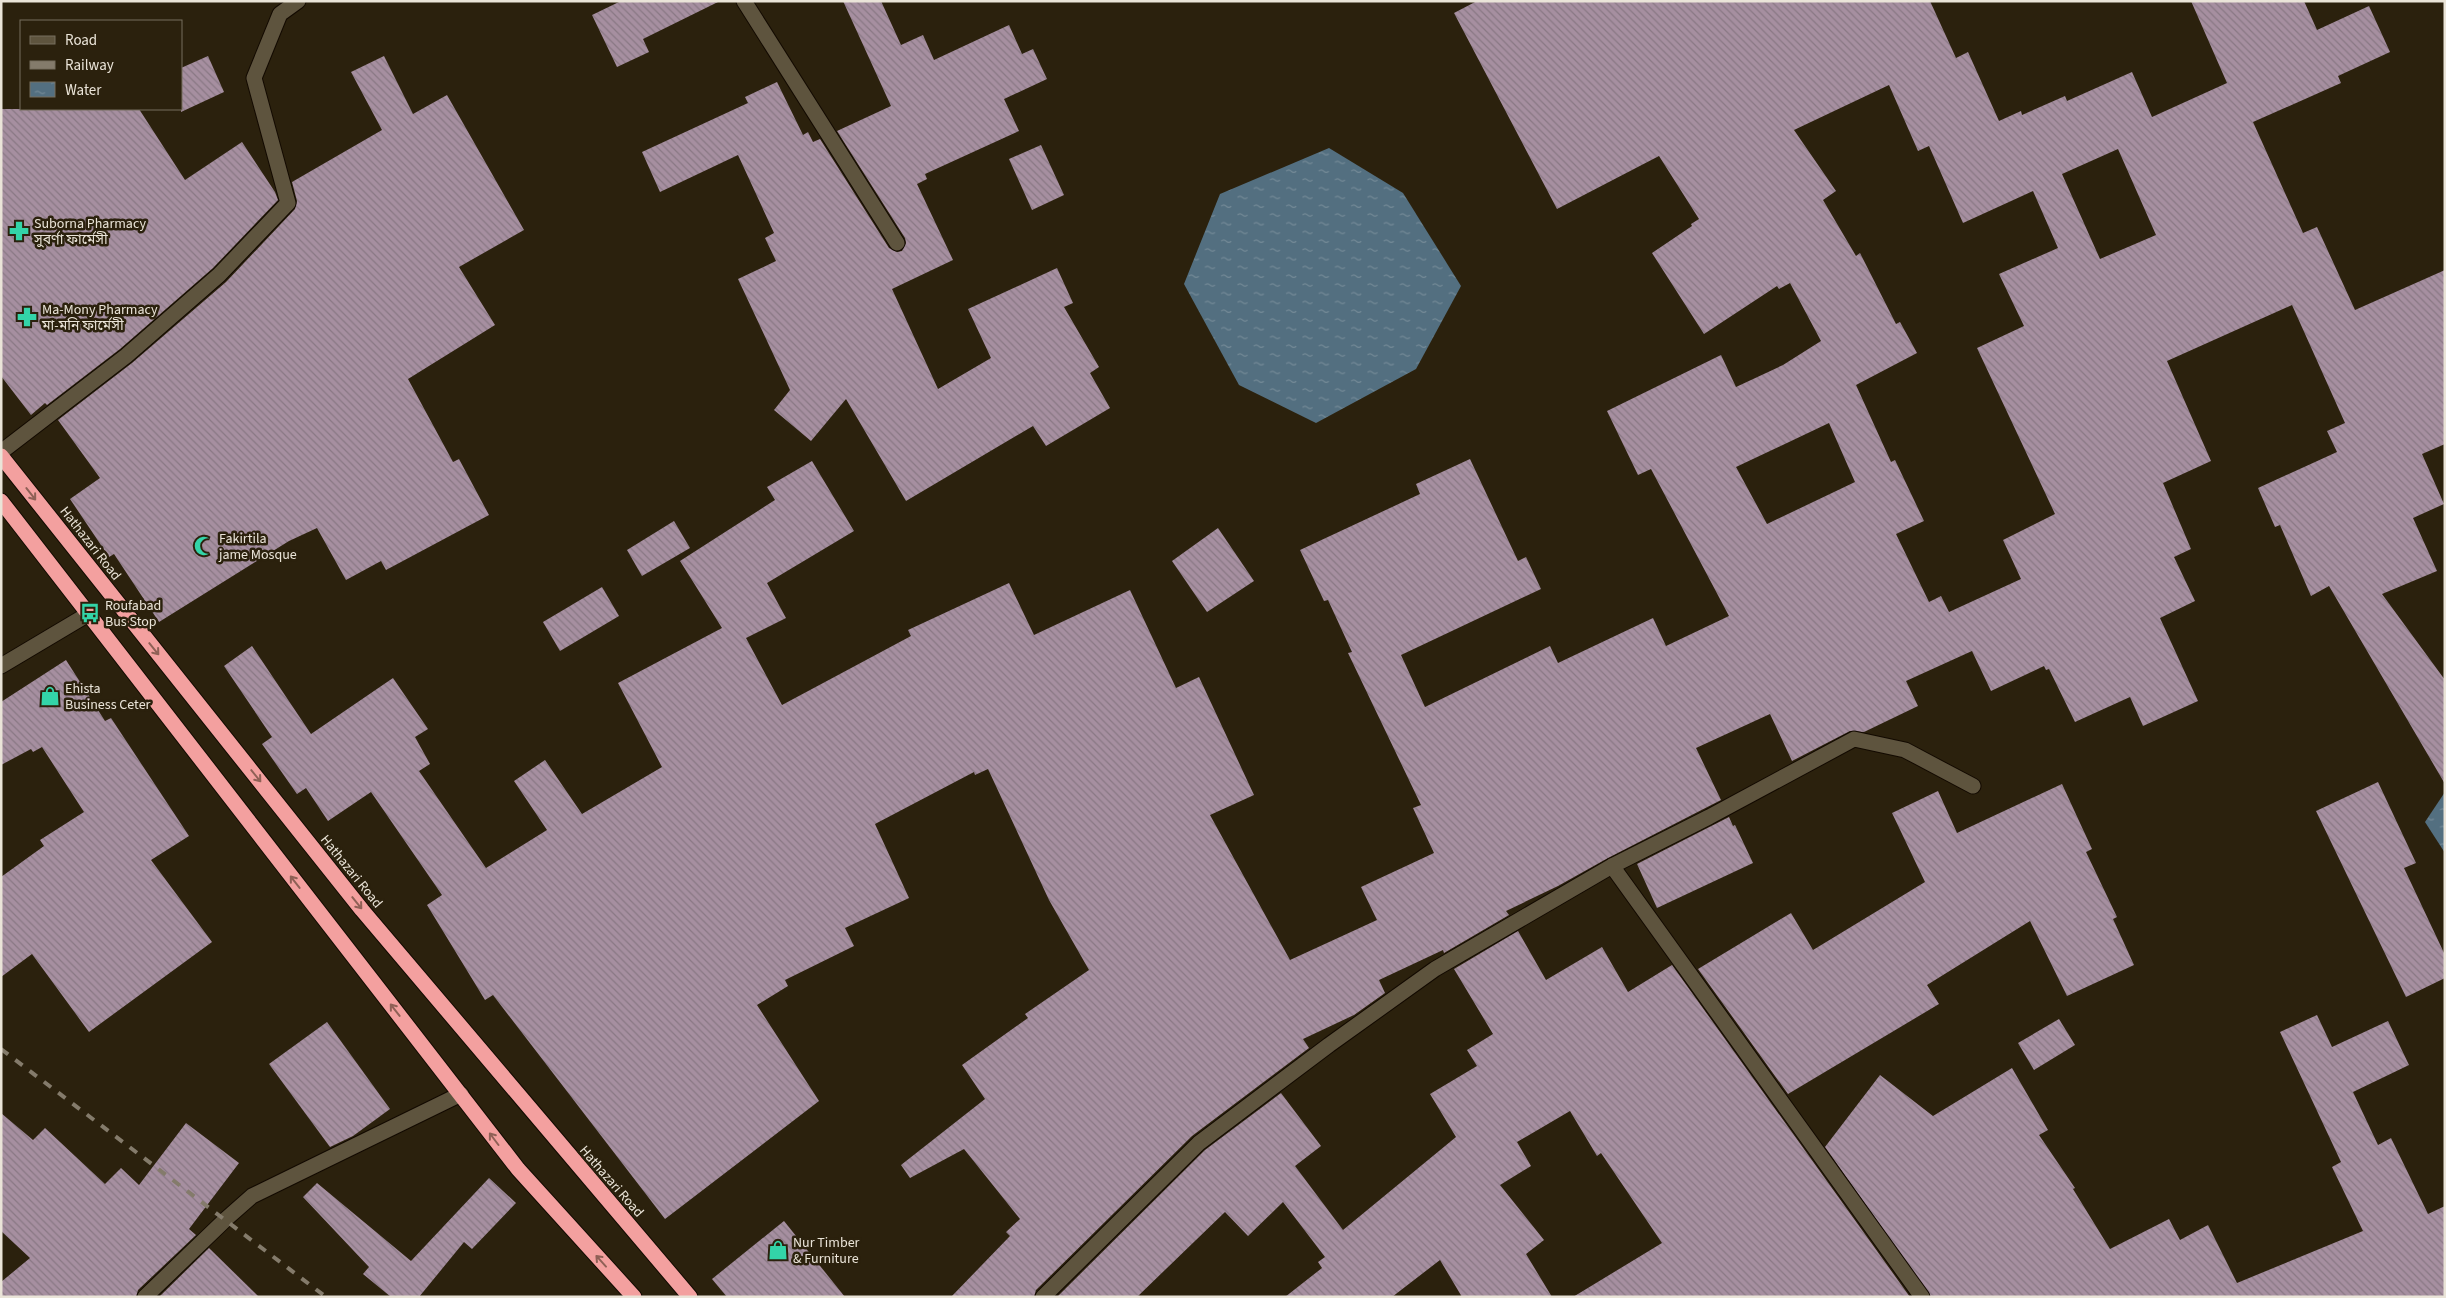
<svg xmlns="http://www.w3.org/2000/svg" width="2446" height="1298" font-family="'Source Sans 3','Noto Sans Bengali',sans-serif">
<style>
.water{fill:url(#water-ripples)}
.building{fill:url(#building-back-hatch);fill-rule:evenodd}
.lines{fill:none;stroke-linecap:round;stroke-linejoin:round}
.street-casing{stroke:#130a00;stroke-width:17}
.highway-casing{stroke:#130a00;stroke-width:17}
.street{stroke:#5e543e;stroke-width:15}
.highway{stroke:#f3a09f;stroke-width:15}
.rail{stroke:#847b6b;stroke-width:4;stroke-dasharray:9 9;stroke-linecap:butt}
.oneway{stroke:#8f6056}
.labels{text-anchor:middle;stroke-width:5;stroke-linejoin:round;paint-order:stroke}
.poi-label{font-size:14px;fill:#eae4d8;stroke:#2b210d;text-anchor:start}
.street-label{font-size:14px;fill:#eae4d8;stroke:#2b210d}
</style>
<defs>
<pattern id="water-ripples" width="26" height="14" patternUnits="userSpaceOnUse" patternTransform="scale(1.25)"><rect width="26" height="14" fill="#536f80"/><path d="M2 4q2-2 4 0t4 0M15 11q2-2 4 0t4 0" fill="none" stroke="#748a97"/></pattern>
<pattern id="building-back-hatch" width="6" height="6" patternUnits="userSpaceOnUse" patternTransform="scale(1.25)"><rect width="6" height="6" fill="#a68fa0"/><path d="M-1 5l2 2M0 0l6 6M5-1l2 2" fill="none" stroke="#897884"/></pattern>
</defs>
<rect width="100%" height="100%" fill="#2b210d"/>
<g class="water">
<polygon points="1329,148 1403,193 1461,286 1416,369 1316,423 1239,385 1184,284 1220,194"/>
<polygon points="2445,792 2445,853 2425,822"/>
</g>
<g class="building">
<polygon points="621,1 720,1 643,39 649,52 617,67 592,15"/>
<polygon points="843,1 881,1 901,45 923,35 934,60 1009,25 1022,54 1033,49 1047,79 1004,99 1019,131 925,174 927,179 917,184 953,260 892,289 938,389 991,358 968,309 1057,268 1073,303 1064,307 1099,367 1090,373 1110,408 1046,446 1033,426 906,501 846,399 811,441 774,410 790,390 738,279 776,261 765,238 774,233 738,155 660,192 642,152 748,103 745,97 777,82 803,135 808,132 813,142 820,139 889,248 897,252 902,251 906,243 905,238 837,131 891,106"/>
<path d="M1477,1H1930L1956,58L1968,52L1999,121L2021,111L2022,115L2065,96L2067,101L2132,72L2152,117L2227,83L2191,1H2304L2317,30L2369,6L2390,52L2338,76L2341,83L2253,122L2303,233L2317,227L2355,310L2445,270V444L2422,454L2444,504L2413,518L2437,571L2382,594L2445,680V784L2329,586L2311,596L2280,525L2275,527L2258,488L2337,452L2327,431L2345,423L2292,305L2167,361L2211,461L2163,483L2191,549L2174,557L2195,601L2160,618L2198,701L2143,726L2130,697L2075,722L2049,669L2046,670L2044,666L1991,691L1972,651L1906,681L1918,706L1864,732L1850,731L1792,761L1770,714L1696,748L1721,800L1608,858L1558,886L1506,911L1509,915L1444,953L1443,950L1379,980L1385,993L1354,1015L1303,1039L1309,1048L1192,1136L1036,1290L1034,1297H951L1010,1236L1006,1232L1020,1219L964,1149L910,1178L901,1165L985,1099L962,1065L1028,1018L1025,1014L1089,970L1049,900L988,769L975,775L974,772L875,824L909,898L845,928L854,946L785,980L788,986L757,1005L819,1101L665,1219L493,995L485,1000L427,905L442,895L371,792L328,821L306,788L297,794L262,744L272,737L224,666L252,646L311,734L393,678L428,729L415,737L430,764L419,771L486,868L547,830L514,781L545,760L582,814L662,767L618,683L722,628L680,561L775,500L767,487L812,461L854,531L767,583L786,618L746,638L782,705L911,636L908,630L1009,583L1034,635L1130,590L1176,688L1199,677L1254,795L1210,815L1290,960L1377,920L1361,887L1434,853L1413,808L1421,805L1348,653L1352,652L1328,600L1324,601L1300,550L1420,494L1416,484L1470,459L1518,561L1526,557L1541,589L1401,655L1425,707L1550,646L1558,663L1653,618L1666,646L1729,616L1651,469L1638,475L1607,411L1721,355L1736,387L1783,365L1821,341L1790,283L1779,289L1777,286L1704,334L1652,253L1692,226L1691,224L1699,219L1659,156L1557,209L1454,13ZM1889,85L1918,151L1929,146L1963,223L2033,191L2058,248L1999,274L2024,326L1977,348L2055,514L2003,540L2021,579L1949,612L1941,596L1929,602L1896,534L1924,521L1895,460L1891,462L1856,385L1917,353L1900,322L1896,324L1860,253L1856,256L1823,200L1836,191L1794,130ZM2118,149L2156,235L2100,259L2062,174ZM1829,423L1855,482L1767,524L1736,467Z"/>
<polygon points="208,56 224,92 181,112 181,68"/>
<polygon points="384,56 413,114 447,95 524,230 459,267 495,325 408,379 453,462 459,459 489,515 386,570 381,561 346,580 317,528 289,541 159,622 114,554 109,557 70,499 100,478 58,420 132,363 226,282 295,209 297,201 292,182 382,130 351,72"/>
<polygon points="1,109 139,109 185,180 242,142 275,192 278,200 213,268 120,349 47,405 45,403 31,415 1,376"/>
<polygon points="1041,145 1064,195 1032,210 1009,159"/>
<polygon points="674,521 690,548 642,576 627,550"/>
<polygon points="1218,528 1254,581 1207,612 1172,561"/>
<polygon points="602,587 619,616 560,651 543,622"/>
<polygon points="66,660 105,721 111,718 189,836 151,860 212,942 89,1032 32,954 1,977 1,877 44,846 40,840 84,812 42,747 33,752 31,749 1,765 1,702"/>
<polygon points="2378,782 2416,863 2404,868 2445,955 2445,978 2406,997 2316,811"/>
<polygon points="2062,784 2092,849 2086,852 2117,917 2113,919 2134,965 2067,996 2030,921 1927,985 1939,1004 1788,1094 1698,969 1791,913 1813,950 1925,882 1892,813 1938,791 1957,833"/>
<polygon points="1729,817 1733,826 1735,825 1753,863 1657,908 1637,864"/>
<polygon points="1518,931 1546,980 1602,947 1628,992 1672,965 1910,1297 1573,1297 1662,1243 1601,1153 1597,1156 1570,1111 1517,1142 1531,1166 1500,1185 1544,1240 1526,1254 1552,1297 1462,1297 1440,1260 1392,1297 1285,1297 1322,1268 1318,1262 1325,1257 1283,1202 1248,1236 1225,1212 1137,1297 1057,1297 1205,1150 1281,1093 1321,1146 1295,1166 1343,1230 1456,1137 1430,1094 1477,1066 1467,1050 1493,1034 1454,969"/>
<polygon points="2317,1015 2332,1047 2388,1021 2409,1065 2353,1092 2378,1145 2391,1138 2428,1214 2445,1206 2445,1297 1931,1297 1825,1147 1880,1075 1933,1116 2012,1068 2048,1130 2039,1135 2075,1188 2073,1189 2110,1249 2169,1219 2180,1240 2208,1225 2237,1283 2363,1231 2332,1167 2341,1162 2280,1032"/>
<polygon points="2059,1019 2075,1045 2034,1070 2018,1043"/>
<polygon points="327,1022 390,1109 353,1136 330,1147 269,1064"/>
<polygon points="1,1113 33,1140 45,1128 105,1184 121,1168 139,1185 186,1123 239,1163 189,1229 196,1235 138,1290 136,1297 1,1297 1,1282 30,1258 1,1231"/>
<polygon points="489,1178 516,1203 472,1249 464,1242 419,1297 391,1297 363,1274 369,1267 303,1197 317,1183 411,1261"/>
<polygon points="784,1221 845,1297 727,1297 712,1279"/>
<polygon points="209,1248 259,1297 159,1297"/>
</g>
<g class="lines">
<defs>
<g id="street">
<polyline points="744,1 897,243"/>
<polyline points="1,452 126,356 219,275 288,203 254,78 280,14 298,1"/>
<polyline points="1,666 90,613"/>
<polyline points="1612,866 1922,1297"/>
<polyline points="145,1297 226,1219 252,1196 461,1094"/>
<polyline points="1043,1297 1199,1143 1329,1045 1435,969 1612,866 1709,817 1854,739 1905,750 1973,786"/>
</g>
<g id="highway">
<polyline points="1,456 362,910 690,1297"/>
<polyline points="1,501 518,1169 634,1297"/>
</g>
</defs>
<use href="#street" class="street-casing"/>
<use href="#highway" class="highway-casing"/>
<use href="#street" class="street"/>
<use href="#highway" class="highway"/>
<polyline class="rail" points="1,1049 326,1297"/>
</g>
<defs><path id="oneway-shaft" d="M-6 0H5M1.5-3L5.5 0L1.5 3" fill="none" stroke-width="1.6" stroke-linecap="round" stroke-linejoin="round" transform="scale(1.25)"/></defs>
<g class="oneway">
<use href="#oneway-shaft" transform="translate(31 494) rotate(52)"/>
<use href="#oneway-shaft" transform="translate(154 649) rotate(51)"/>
<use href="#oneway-shaft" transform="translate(256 776) rotate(51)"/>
<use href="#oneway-shaft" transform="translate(295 882) rotate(-128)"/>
<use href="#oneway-shaft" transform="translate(357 903) rotate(51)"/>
<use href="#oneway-shaft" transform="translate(395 1010) rotate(-128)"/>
<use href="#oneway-shaft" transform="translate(494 1139) rotate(-127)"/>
<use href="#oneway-shaft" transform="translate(601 1261) rotate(-132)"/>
</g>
<defs>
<symbol id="pharmacy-bare" viewBox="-9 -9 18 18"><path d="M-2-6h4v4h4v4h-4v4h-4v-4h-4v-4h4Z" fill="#33d4a8" stroke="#2b210d" stroke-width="2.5" paint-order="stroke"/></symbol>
<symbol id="mosque-bare" viewBox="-9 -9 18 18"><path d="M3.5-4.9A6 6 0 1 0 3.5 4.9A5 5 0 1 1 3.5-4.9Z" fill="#33d4a8" stroke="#2b210d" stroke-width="2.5" paint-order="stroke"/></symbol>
<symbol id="bus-bare" viewBox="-9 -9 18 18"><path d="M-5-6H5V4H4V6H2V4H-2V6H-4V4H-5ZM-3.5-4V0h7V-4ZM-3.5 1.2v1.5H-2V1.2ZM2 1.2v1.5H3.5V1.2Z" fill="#33d4a8" stroke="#2b210d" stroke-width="2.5" paint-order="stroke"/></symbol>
<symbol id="shop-bare" viewBox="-9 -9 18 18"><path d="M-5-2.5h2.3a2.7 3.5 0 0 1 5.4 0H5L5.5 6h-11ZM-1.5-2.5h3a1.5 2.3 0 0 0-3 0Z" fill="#33d4a8" stroke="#2b210d" stroke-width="2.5" paint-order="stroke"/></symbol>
</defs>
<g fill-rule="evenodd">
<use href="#pharmacy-bare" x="5" y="217" width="28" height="28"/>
<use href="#pharmacy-bare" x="13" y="303" width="28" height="28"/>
<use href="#mosque-bare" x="190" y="532" width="28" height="28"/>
<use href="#bus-bare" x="76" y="599" width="28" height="28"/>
<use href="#shop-bare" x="36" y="682" width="28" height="28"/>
<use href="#shop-bare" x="764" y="1236" width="28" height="28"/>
</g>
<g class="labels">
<g class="poi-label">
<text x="34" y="228">Suborna Pharmacy<tspan x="34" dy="16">সুবর্ণা ফার্মেসী</tspan></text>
<text x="42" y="314">Ma-Mony Pharmacy<tspan x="42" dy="16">মা-মনি ফার্মেসী</tspan></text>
<text x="219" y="543">Fakirtila<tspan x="219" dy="16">jame Mosque</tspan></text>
<text x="105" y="610">Roufabad<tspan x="105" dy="16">Bus Stop</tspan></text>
<text x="65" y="693">Ehista<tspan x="65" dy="16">Business Ceter</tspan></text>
<text x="793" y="1247">Nur Timber<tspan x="793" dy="16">&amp; Furniture</tspan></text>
</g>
<g class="street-label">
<text transform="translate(91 543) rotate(52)" y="5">Hathazari Road</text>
<text transform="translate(352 871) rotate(51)" y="5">Hathazari Road</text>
<text transform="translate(612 1181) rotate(49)" y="5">Hathazari Road</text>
</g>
</g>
<rect width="2446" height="1298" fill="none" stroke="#eae4d8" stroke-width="5"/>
<rect x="20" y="20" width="162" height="90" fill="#2b210d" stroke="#776f5e"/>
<rect x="30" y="36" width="25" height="8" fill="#5e543e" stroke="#776f5e"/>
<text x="65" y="45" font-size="15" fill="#eae4d8">Road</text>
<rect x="30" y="61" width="25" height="8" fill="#847b6b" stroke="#776f5e"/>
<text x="65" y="70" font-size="15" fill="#eae4d8">Railway</text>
<rect x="30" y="82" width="25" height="15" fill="url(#water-ripples)" stroke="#776f5e"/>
<text x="65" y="95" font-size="15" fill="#eae4d8">Water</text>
</svg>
